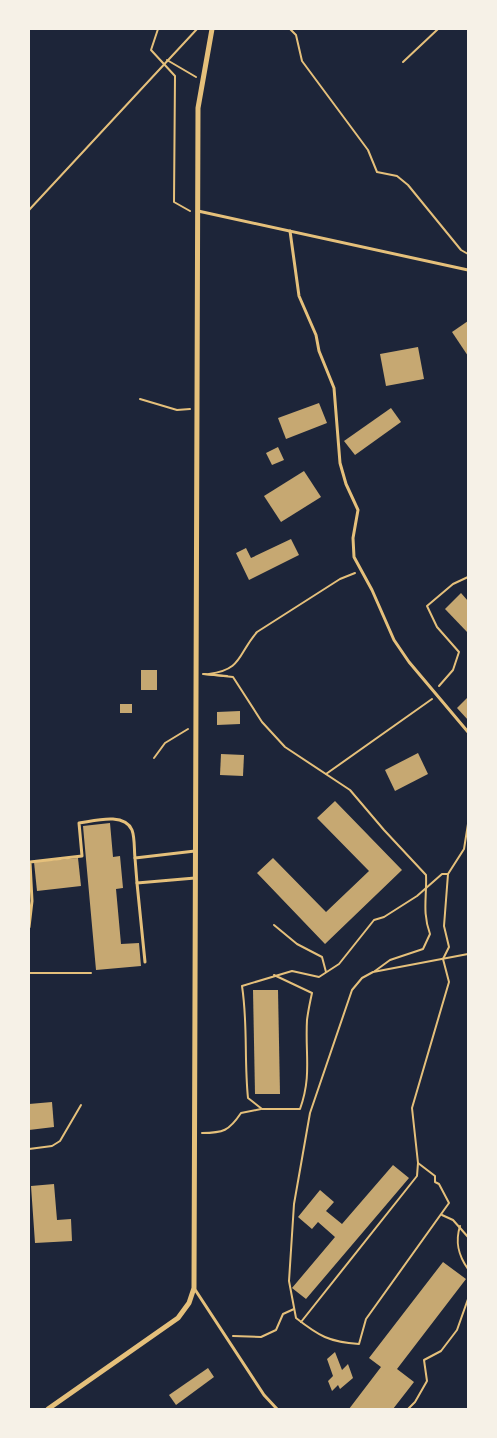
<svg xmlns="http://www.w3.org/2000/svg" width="497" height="1438" font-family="'DM Sans',sans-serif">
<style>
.green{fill:#1d2539}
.building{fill:#c6a872}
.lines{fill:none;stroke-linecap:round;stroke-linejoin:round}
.path{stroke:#e5c07b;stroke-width:2}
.service{stroke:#e5c07b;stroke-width:3}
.minor{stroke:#e5c07b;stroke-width:5}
</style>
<rect width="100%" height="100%" fill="#14213d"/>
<rect class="green" x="29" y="29" width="439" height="1380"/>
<g class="building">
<polygon points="468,321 468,356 452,332"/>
<polygon points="418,347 424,379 386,386 380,354"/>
<polygon points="319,403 327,423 286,439 278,418"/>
<polygon points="391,408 401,422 355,455 344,441"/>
<polygon points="278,447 284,460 272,465 266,453"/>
<polygon points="304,471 321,497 281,522 264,496"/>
<polygon points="291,539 299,555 249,580 236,553 246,548 251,558"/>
<polygon points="461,593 468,601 468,633 445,609"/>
<rect x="141" y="670" width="16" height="20"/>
<polygon points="468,697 468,720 457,708"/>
<rect x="120" y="704" width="12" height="9"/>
<polygon points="240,711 240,724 217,725 217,712"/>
<polygon points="418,753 428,774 395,791 385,770"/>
<polygon points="221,754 244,755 243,776 220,775"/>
<polygon points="335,801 402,870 325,944 257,873 273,858 326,912 369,871 317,818"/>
<polygon points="110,823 113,857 120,856 123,888 116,889 121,944 139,943 141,966 96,970 83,826"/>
<polygon points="78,858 81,886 37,891 34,862"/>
<polygon points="253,990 278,990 280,1094 255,1094"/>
<polygon points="52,1102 54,1127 29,1130 29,1104"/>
<polygon points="393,1165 409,1178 306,1299 292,1288 335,1237 318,1222 312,1229 298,1217 320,1190 334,1202 326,1211 342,1224"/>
<polygon points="54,1184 57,1220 71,1219 72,1241 35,1243 31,1186"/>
<polygon points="443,1262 466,1279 397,1369 414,1382 393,1409 349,1409 381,1367 369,1358"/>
<polygon points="335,1352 342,1370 348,1364 353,1378 340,1389 338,1385 332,1391 328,1381 333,1376 327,1359"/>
<polygon points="208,1368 214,1377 176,1405 169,1395"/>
</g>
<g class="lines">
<g class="path">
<polyline points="158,29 151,50 175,76 174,202 190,211"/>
<polyline points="290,29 296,35 302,61 368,150 377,172 397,176 408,185 461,250 468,254"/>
<polyline points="167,60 196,77"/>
<polyline points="403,62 438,29"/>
<polyline points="29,210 197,29"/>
<polyline points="140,399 177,410 190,409"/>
<polyline points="203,674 227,676"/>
<path d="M204,674L233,677L262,722L285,747L350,790L384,830L426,875C427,897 422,912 430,934L423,949L390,960L375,971"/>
<path d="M209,674C243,669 237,655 257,632L340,579L355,573"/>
<polyline points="439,686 453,670 459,652 437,627 427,606 453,584 468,577"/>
<polyline points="154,758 165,743 188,729"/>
<polyline points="326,774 432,699"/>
<polyline points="274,925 297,944 322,957 326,972"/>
<polyline points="29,973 91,973"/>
<path d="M274,975L312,993C310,1002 308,1012 307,1020C305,1054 312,1076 300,1109H262L248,1098C244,1059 248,1025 242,986L292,971L319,977L339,964L374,920L384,917L417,896L442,874H448"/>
<path d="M202,1133C223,1133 229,1131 241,1113L261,1109"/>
<polyline points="29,1149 52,1146 60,1141 81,1105"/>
<path d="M418,1163L435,1176V1182L439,1184L449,1203L366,1319L359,1344C329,1342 319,1336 296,1318L289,1281L294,1204L310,1113L352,990L362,978L373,972L468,954"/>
<polyline points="442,1215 453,1220 468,1237"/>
<path d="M460,1226C455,1242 458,1255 468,1269"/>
<polyline points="301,1322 417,1176 418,1163 412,1108 449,982 443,959 449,947 444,926 448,874 464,849 468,824"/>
<polyline points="233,1336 261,1337 276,1330 283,1314 294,1309"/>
<polyline points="408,1409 415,1402 427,1381 424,1360 441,1351 457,1330 468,1299"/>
</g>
<g class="service">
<polyline points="198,211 468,270"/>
<polyline points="290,231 299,296 316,335 319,351 334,388 340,463 346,484 358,510 353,538 354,557 372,590 394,640 409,662 468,732"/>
<polyline points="195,851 135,858 137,883 195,878"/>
<polyline points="137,883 145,962"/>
<path d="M29,927L32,901L30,862L82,856L79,823C94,821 124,812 132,830C135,838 134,850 135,858"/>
<polyline points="194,1288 264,1395 277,1409"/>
</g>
<polyline class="minor" points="48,1409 178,1318 189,1303 194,1288 198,108 212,29"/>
</g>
<rect width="497" height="1438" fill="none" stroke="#f6f1e7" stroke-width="60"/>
</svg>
